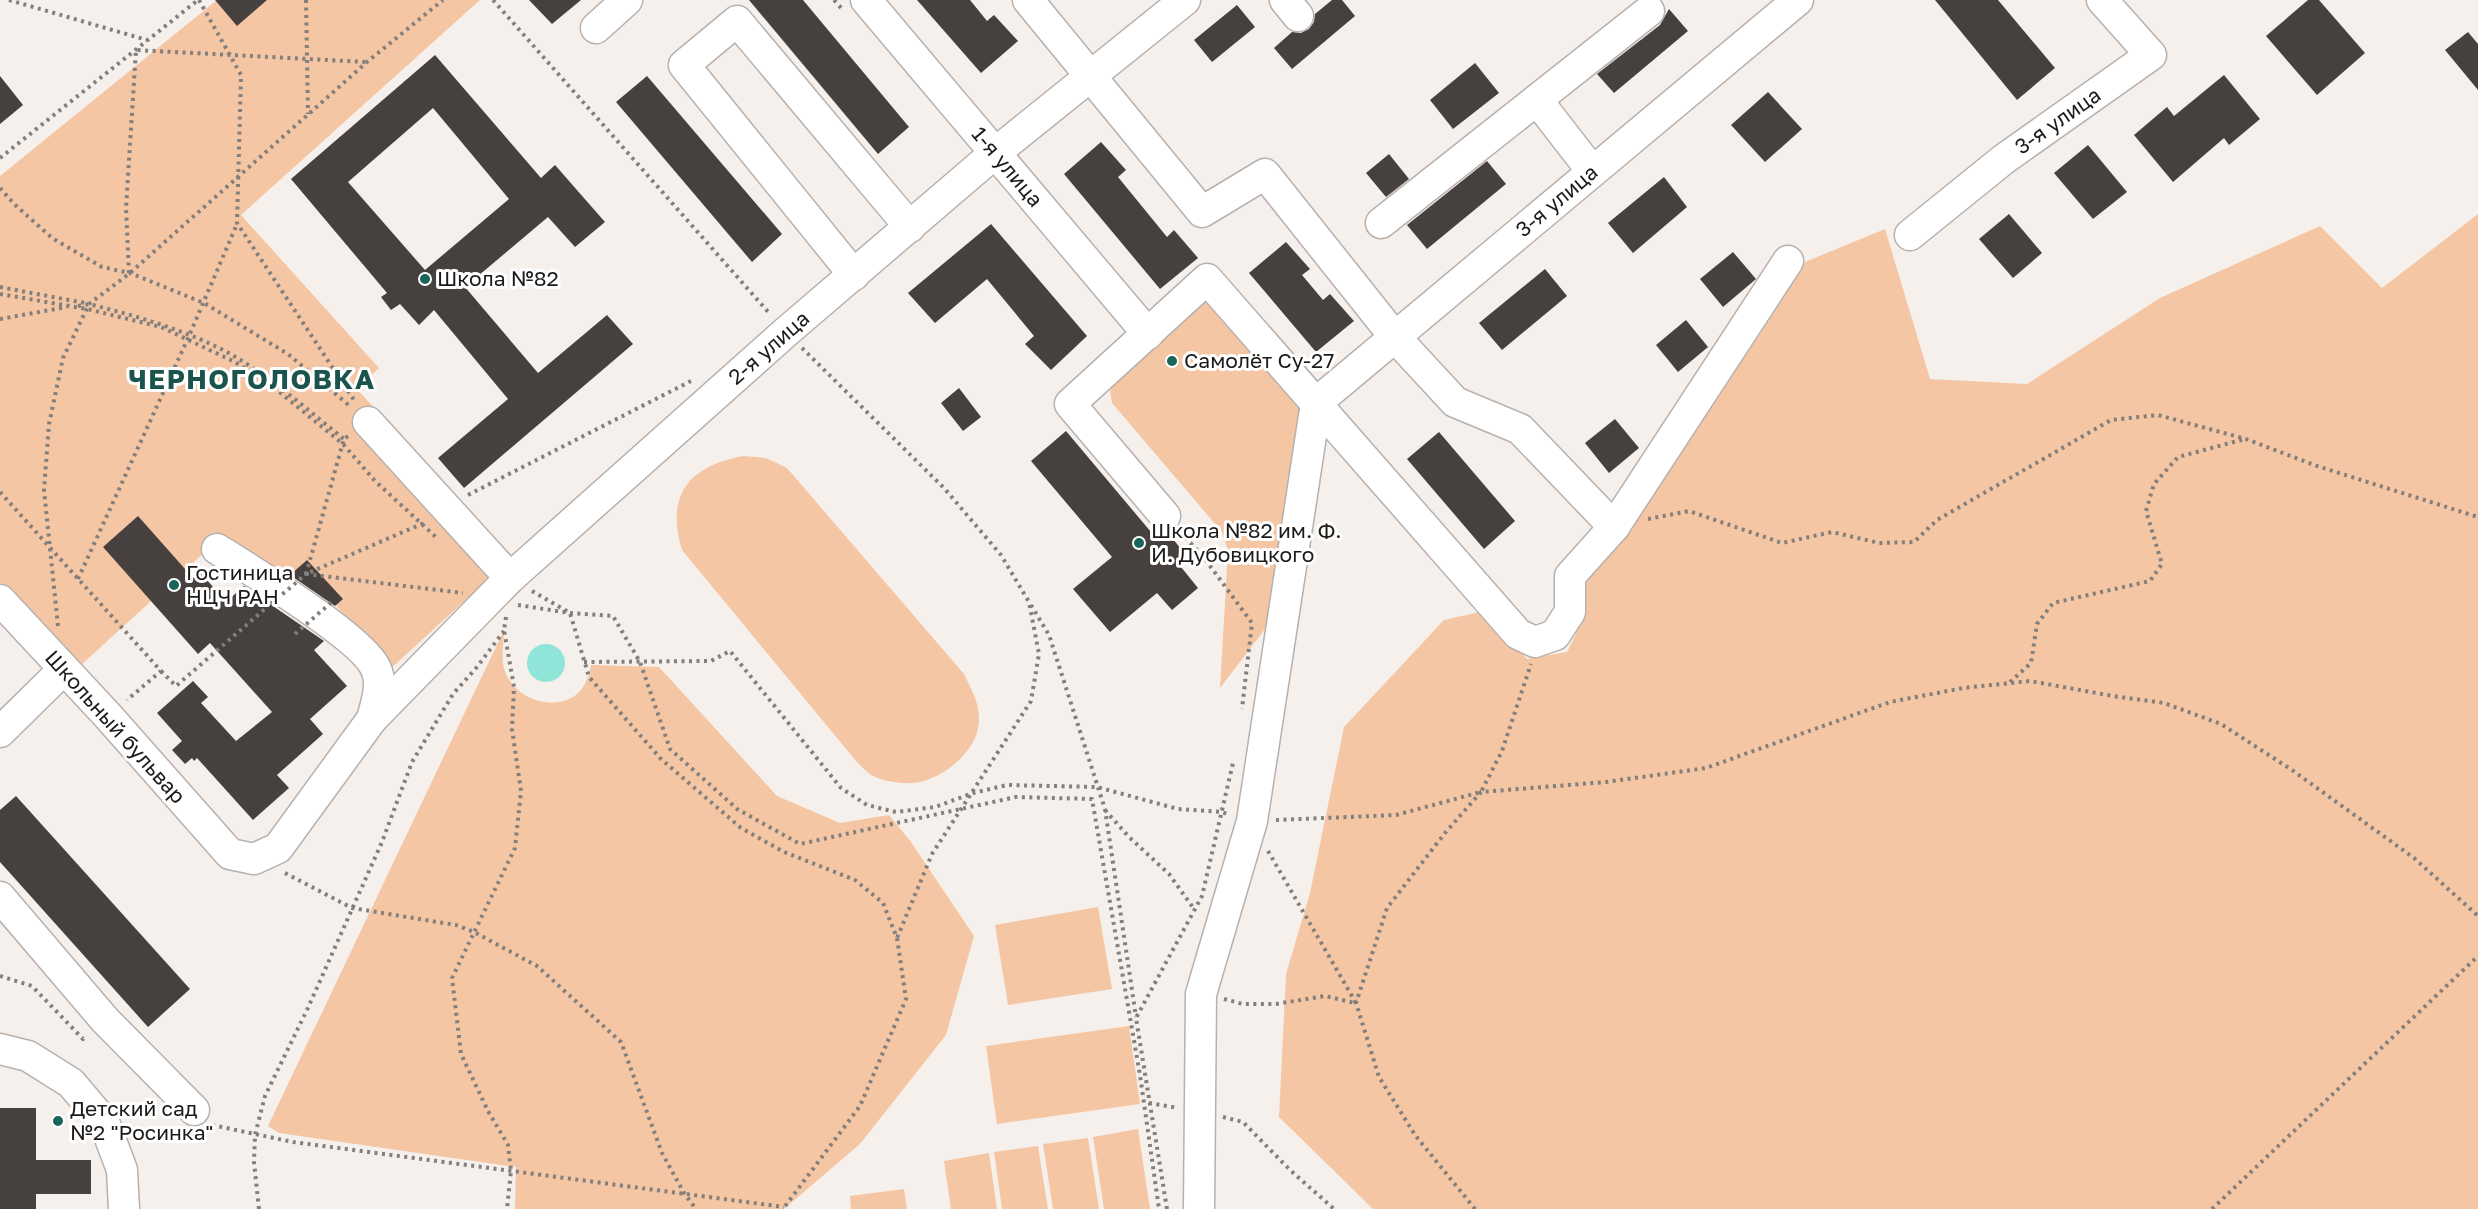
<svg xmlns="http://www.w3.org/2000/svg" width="2478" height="1209" font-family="'Golos Text',sans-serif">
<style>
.green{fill:#f5c6a3}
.water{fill:#8fe5d8}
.building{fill:#46413e;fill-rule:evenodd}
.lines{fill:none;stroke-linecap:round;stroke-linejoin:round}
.minor-casing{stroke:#b7b1ae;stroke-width:33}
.path{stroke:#837f7d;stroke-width:4;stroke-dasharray:3 4.5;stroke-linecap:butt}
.minor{stroke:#fff;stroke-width:30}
.path-bridge{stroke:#837f7d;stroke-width:4;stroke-dasharray:3 4.5;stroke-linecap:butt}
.poi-dot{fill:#19645b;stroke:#fff;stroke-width:2}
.labels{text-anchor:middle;stroke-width:6;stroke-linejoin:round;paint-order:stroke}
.street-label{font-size:21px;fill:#1d1b19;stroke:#fff}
.poi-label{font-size:21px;fill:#1d1b19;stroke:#fff;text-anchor:start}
.district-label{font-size:27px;font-weight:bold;letter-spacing:1.5px;fill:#1b544d;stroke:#fff}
</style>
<rect width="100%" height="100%" fill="#f6f0ec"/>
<g class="green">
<polygon points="217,0 480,0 241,215 379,368 357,389 511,558 386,673 333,601 306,574 284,572 218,540 81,665 0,582 0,176"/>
<polygon points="2478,214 2478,1209 1373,1209 1279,1117 1286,974 1310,893 1344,727 1444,620 1484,611 1527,659 1567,652 1582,622 1583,581 1805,262 1885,229 1930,379 2027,384 2160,298 2320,226 2382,288"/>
<polygon points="1204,300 1216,302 1304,404 1274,617 1220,688 1228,550 1222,532 1112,403 1110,391 1117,378"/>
<path d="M743,456L766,458L787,468L964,674C971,689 979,702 979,718C980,747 950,773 924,781C910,785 892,783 878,778C870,776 862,767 856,761L682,550C665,495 689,466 743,456Z"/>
<path d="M504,630C504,641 501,657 504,668C512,697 548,711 573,697C584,691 589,676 591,665L659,667L777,796L840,823L889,815L911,842L974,936L946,1035L860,1144L784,1209H515L516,1167L279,1133L268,1126Z"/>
<polygon points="1098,907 1112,989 1008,1005 995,925"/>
<polygon points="1129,1026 1140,1104 997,1124 986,1046"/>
<polygon points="1138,1129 1150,1209 1104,1209 1093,1137"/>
<polygon points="1088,1138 1099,1209 1053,1209 1043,1144"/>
<polygon points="1038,1146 1048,1209 1002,1209 994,1152"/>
<polygon points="989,1153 997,1209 951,1209 944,1161"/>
<polygon points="904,1189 907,1209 851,1209 850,1196"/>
</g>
<circle class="water" cx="546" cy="663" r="19"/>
<g class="building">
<polygon points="215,0 267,0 237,26"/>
<polygon points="529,0 581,0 552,24"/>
<polygon points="749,0 803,0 909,127 878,154"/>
<polygon points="917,0 970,0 987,21 994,15 1018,41 981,73"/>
<polygon points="1332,0 1342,0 1355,16 1292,69 1274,48 1292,32 1301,33 1309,29 1314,22 1315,14"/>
<polygon points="1935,0 1998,0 2055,68 2017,100"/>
<polygon points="2308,0 2319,0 2365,53 2317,95 2266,36"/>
<polygon points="1237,5 1255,27 1212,62 1194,40"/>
<polygon points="1669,9 1688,31 1614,93 1597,74 1660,25"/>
<polygon points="2468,32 2478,44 2478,90 2445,50"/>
<path d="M435,55L541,178L555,165L605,222L575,247L548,217L465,287L538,373L607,315L633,344L464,488L438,458L508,399L434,310L419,325L400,304L391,310L381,297L387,293L291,179ZM433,108L509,199L425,270L348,182Z"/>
<polygon points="1475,63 1499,93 1453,129 1430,100"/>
<polygon points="2224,75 2260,119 2229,145 2224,138 2173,182 2134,135 2167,107 2174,116"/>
<polygon points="0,76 23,105 0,124"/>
<polygon points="647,76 782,234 752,262 616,102"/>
<polygon points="1768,92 1802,129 1765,162 1731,125"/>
<polygon points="1101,142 1126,170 1118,177 1167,237 1174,230 1198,258 1160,289 1064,174"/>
<polygon points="2088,145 2127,192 2093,219 2054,173"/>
<polygon points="1389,154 1409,179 1386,197 1366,173"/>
<polygon points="1487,161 1506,184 1427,249 1407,225"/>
<polygon points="1664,177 1687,207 1633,253 1608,223"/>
<polygon points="2009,214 2042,253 2013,278 1979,239"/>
<polygon points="991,224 1087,336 1051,370 1025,344 1034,336 987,279 935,323 908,293"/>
<polygon points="1286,242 1310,269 1302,275 1323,300 1330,294 1354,321 1316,352 1249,273"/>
<polygon points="1733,252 1756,279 1723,307 1700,279"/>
<polygon points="1545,269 1567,296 1502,350 1479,323"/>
<polygon points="1686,320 1708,347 1678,372 1656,345"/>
<polygon points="959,388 981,417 963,431 941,403"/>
<polygon points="1615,419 1639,448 1609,473 1585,443"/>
<polygon points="1066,431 1151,532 1154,529 1160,532 1168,533 1186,555 1177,562 1198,588 1172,610 1157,593 1110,632 1073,589 1112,557 1031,461"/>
<polygon points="1439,432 1515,521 1484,549 1407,459"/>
<polygon points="138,516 193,578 200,572 226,602 244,586 324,641 314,650 347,686 310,719 323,734 277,775 289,788 253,820 197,758 194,761 192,758 185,764 172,750 182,741 157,713 193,681 208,697 201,703 236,741 272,712 210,643 198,654 103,547"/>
<polygon points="307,560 343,599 335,606 290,575"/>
<polygon points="16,796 190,989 148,1027 0,862 0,810"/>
<polygon points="0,1108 36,1108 36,1160 91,1160 91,1194 36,1194 36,1209 0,1209"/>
</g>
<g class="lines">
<defs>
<g id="minor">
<polyline points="866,0 1148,334"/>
<polyline points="1028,0 1202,212 1265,174 1394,336 1455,402 1520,429 1614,527"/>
<polyline points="1285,0 1298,16"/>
<polyline points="596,28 627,0"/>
<polyline points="1537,100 1592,171"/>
<polyline points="1381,223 1649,11"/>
<polyline points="1910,235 2004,159 2151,55 2102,0"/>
<polyline points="854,275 684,65 737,21 910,227"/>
<polyline points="368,422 510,578"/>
<polyline points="1165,516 1070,404 1207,279 1518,634 1535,642 1555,635 1570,612 1570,576 1614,527 1788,261"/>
<path d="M0,600L108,716L230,854L254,859L278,848L372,719C376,704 383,684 376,669C364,639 249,569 217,549"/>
<polyline points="372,719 510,578 786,332 995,153 1185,0"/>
<polyline points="0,732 63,670"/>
<polyline points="0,897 105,1020 194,1110"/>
<polyline points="0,1049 28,1056 71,1083 104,1122 122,1170 124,1209"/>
<polyline points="1199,1209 1201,994 1252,821 1316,403 1798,0"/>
</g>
</defs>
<use href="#minor" class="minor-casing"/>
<g class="path">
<polyline points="9,0 147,40"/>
<polyline points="199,0 241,75 237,223 356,403"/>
<polyline points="306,0 308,114"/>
<polyline points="493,0 770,314"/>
<polyline points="834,0 843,10"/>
<polyline points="0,158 198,0"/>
<polyline points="0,188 14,204 52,238 102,267 130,273 204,303 288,354 351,407"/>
<polyline points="129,273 126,208 136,50 366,62"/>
<polyline points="0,287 85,303"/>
<polyline points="0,294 87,309 161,327 235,362 267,382 343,444 375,481 437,538"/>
<path d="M78,306L89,304C136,316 182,329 225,351C268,374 306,409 344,439"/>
<polyline points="0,319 67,307"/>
<polyline points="802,348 944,488 1001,555 1029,602 1039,654 1031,701 932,854 897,938"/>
<polyline points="348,436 344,439 306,574 424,523"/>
<polyline points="0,492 161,671 127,700"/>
<polyline points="468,495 691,381"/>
<polyline points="1648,519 1689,511 1782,543 1832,532 1879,543 1914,542 1937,520 2111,420 2158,415 2246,439 2317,466 2478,517"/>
<polyline points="1180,532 1202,555 1252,623 1242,709"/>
<polyline points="306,574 463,593"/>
<polyline points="78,579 189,336 237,224"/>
<polyline points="532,591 570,613 589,677 661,759 741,828 784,852 855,880 883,903 897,938 906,999 860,1106 783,1209"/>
<polyline points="518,605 570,613 613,616 640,662 670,749 737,809 800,844 1016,797 1092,799 1140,1075 1159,1209"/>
<polyline points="1031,605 1049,635 1105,809 1136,1017"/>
<polyline points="506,617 504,630 514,687 512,729 521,791 515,848 452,978 461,1054 488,1111 508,1145 511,1171 507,1209"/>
<polyline points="58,626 44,490 49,424 63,358 89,304 130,273 367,62 443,0"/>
<polyline points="584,662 711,661 730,651 841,788 867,805 896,812 935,807 973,793 1007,785 1097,787 1178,809 1222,812 1230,815"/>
<polyline points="161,671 176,686 266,608"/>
<polyline points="2010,682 2031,663 2037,624 2053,603 2150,581 2162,564 2146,511 2154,484 2178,457 2245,439"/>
<polyline points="1105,810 1129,837 1169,874 1194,909"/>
<polyline points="1276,820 1396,815 1481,792 1502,751 1531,664"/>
<polyline points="1268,851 1356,1003"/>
<polyline points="285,873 352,908 456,925 474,932 537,966 621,1042 662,1153 684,1193 696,1209"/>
<polyline points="0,976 32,986 83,1039 86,1036"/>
<polyline points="1224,999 1243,1004 1276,1004 1325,996 1355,1003"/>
<polyline points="1149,1103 1178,1108"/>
<polyline points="1223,1117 1243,1122 1290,1170 1334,1209"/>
<polyline points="212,1125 293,1142 784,1207"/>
<polyline points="259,1209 254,1162 255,1135 265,1096 307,1010 382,842 412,762 453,694 477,667 504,631"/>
<polyline points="1167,1209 1136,1018 1202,896 1233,763"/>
<polyline points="1475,1209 1415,1135 1379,1077 1356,1003 1387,908 1445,833 1481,792 1606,782 1706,768 1890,702 1963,688 2030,681 2113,696 2164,703 2221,724 2292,770 2414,858 2478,916"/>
<polyline points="2212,1209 2478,956"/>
</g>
<use href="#minor" class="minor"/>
<g class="path-bridge">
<polyline points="271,604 306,574"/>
<polyline points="295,634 333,601"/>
</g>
</g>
<g class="poi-dot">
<circle cx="425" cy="279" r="6"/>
<circle cx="1172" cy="361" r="6"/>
<circle cx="1139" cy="543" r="6"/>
<circle cx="174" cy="585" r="6"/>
<circle cx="58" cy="1121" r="6"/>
</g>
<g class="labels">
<g class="street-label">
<text transform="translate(2058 121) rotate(-35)" y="7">3-я улица</text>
<text transform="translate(1007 167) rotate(50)" y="7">1-я улица</text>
<text transform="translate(1557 201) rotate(-40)" y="7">3-я улица</text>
<text transform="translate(769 348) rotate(-41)" y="7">2-я улица</text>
<text transform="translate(115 727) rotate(48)" y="7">Школьный бульвар</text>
</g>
<g class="poi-label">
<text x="437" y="286">Школа №82</text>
<text x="1184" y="368">Самолёт Су-27</text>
<text x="1151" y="538">Школа №82 им. Ф.<tspan x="1151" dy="24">И. Дубовицкого</tspan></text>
<text x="186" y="580">Гостиница<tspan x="186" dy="24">НЦЧ РАН</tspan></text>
<text x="70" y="1116">Детский сад<tspan x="70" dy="24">№2 "Росинка"</tspan></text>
</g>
<g class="district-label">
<text x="252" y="389">ЧЕРНОГОЛОВКА</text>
</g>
</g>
</svg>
